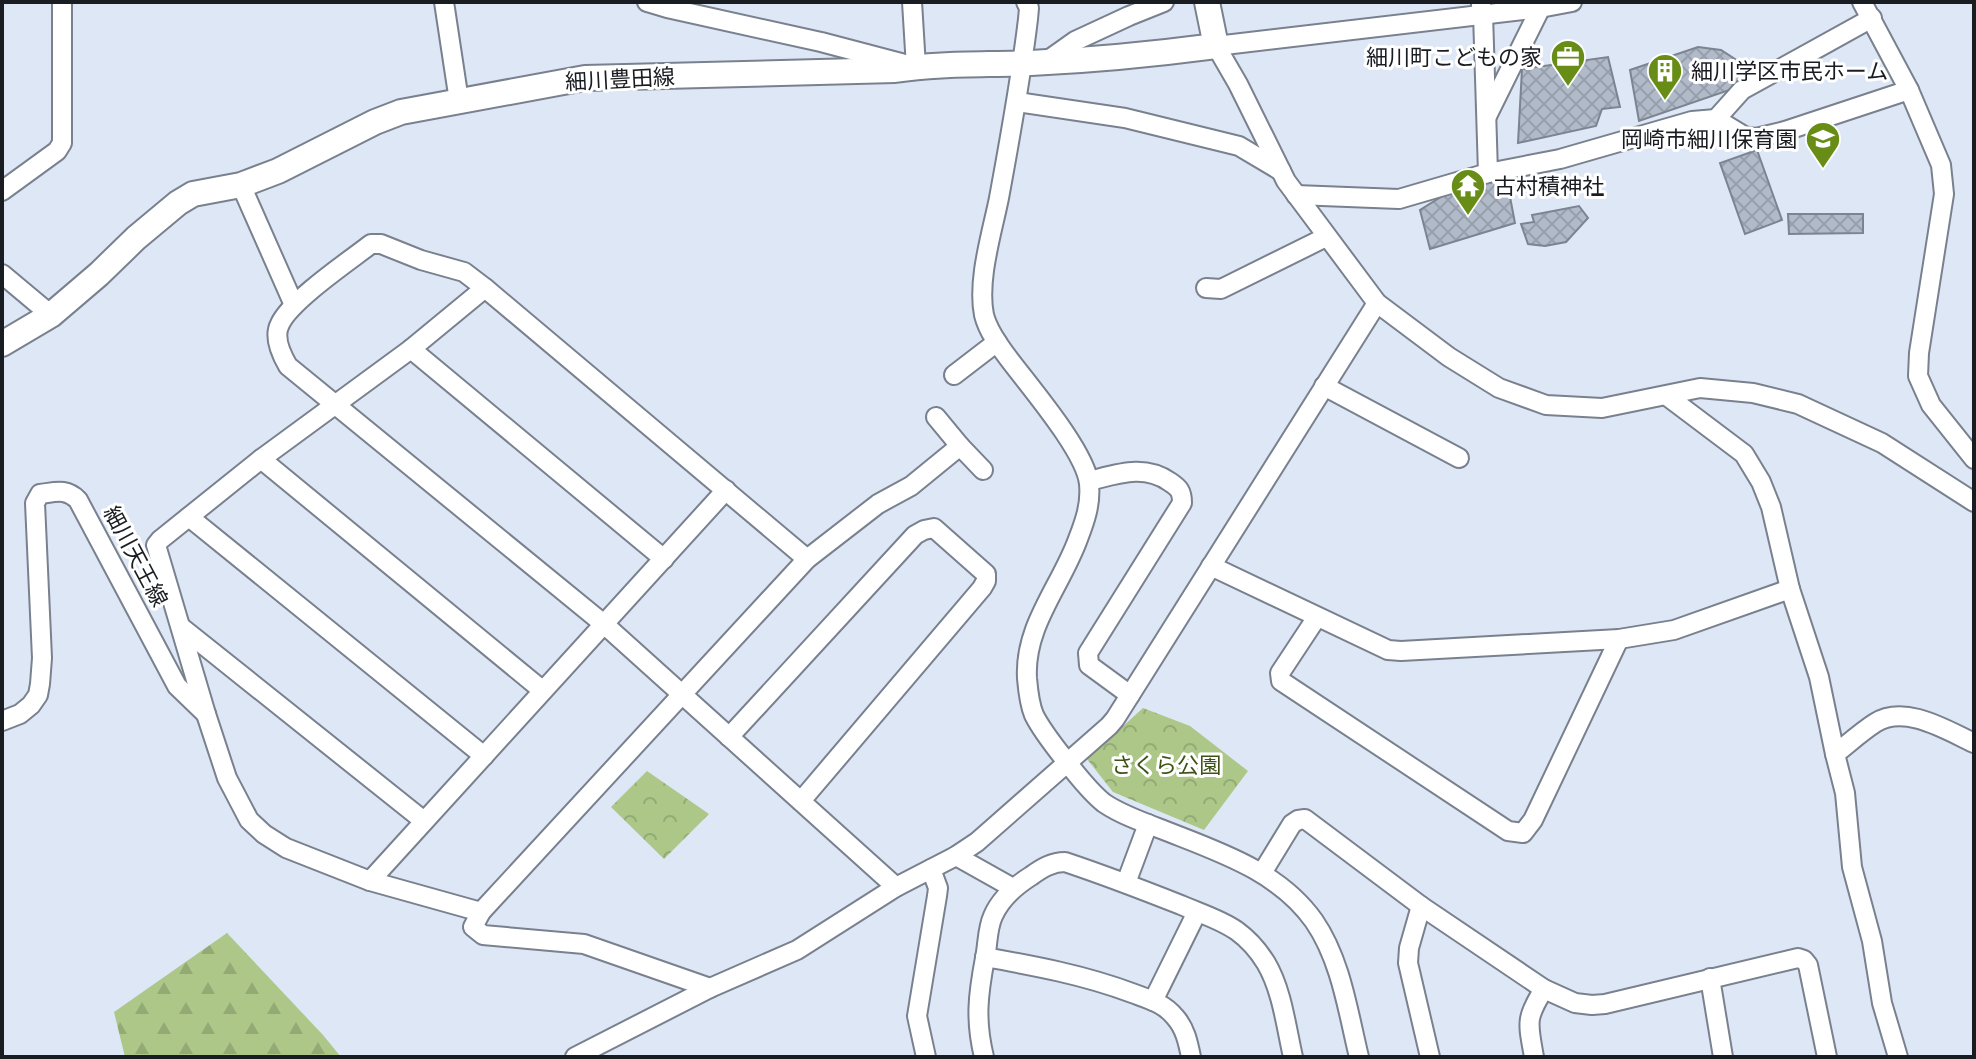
<svg xmlns="http://www.w3.org/2000/svg" width="1976" height="1059" font-family="'PT Sans Narrow','Noto Sans JP',sans-serif">
<style>
.forest{fill:url(#forest-firs)}
.park{fill:url(#park-crowns)}
.building{fill:url(#building-cross-hatch);stroke:#7c8391;stroke-width:2}
.lines{fill:none;stroke-linecap:round;stroke-linejoin:round}
.minor-casing{stroke:#79818e;stroke-width:22}
.major-casing{stroke:#79818e;stroke-width:28}
.minor{stroke:#fff;stroke-width:18}
.major{stroke:#fff;stroke-width:24}
.labels{text-anchor:middle;stroke-width:6;stroke-linejoin:round;paint-order:stroke}
.poi-label{font-size:22px;fill:#191c21;stroke:#fff;text-anchor:end}
.street-label{font-size:22px;fill:#191c21;stroke:#fff}
.park-label{font-size:22px;fill:#3e5316;stroke:#fff}
</style>
<defs>
<pattern id="forest-firs" width="22" height="20" patternUnits="userSpaceOnUse" patternTransform="scale(2)"><rect width="22" height="20" fill="#adc788"/><path d="M5 1l3.5 6h-7zM16 11l3.5 6h-7z" fill="#94aa75"/></pattern>
<pattern id="park-crowns" width="20" height="18" patternUnits="userSpaceOnUse" patternTransform="scale(2)"><rect width="20" height="18" fill="#adc788"/><path d="M2 6a3 3 0 1 1 6 0M12 15a3 3 0 1 1 6 0" fill="none" stroke="#94aa75"/></pattern>
<pattern id="building-cross-hatch" width="8" height="8" patternUnits="userSpaceOnUse" patternTransform="scale(2)"><rect width="8" height="8" fill="#b1bac8"/><path d="M0 0l8 8M0 8l8-8" fill="none" stroke="#989fac"/></pattern>
</defs>
<rect width="100%" height="100%" fill="#dee7f6"/>
<polygon class="forest" points="227,933 323,1035 341,1057 125,1057 114,1012"/>
<g class="park">
<polygon points="1143,708 1190,726 1248,771 1204,830 1113,792 1087,759"/>
<polygon points="647,771 709,814 664,859 611,807"/>
</g>
<g class="building">
<polygon points="1698,47 1721,50 1744,65 1750,83 1639,121 1630,70"/>
<polygon points="1608,57 1620,107 1602,109 1596,126 1518,143 1522,69"/>
<polygon points="1757,150 1782,220 1745,234 1720,163"/>
<polygon points="1506,176 1515,223 1430,249 1420,210 1465,182"/>
<polygon points="1579,206 1588,218 1566,242 1545,246 1528,244 1521,224 1534,222 1532,215"/>
<polygon points="1788,214 1863,214 1863,233 1789,234"/>
</g>
<g class="lines">
<defs>
<g id="minor">
<polyline points="444,2 459,101"/>
<polyline points="647,2 667,8 821,42 916,67 912,2"/>
<path d="M1026,2L1029,8L1028,19C1021,79 1010,138 999,198C992,233 977,280 984,315C988,331 999,346 1009,359C1030,387 1086,452 1089,484C1091,504 1085,521 1078,539C1061,586 1024,626 1027,678C1028,690 1029,703 1034,715C1042,731 1055,747 1066,761C1077,775 1090,792 1104,803C1120,814 1142,822 1161,829C1216,851 1278,870 1314,921C1341,960 1348,1012 1359,1057"/>
<polyline points="1572,2 1540,8 1216,46 1238,84 1286,181 1377,303 1449,357 1499,388 1546,405 1602,408 1700,388 1753,393 1798,404 1882,443 1974,502"/>
<polyline points="1862,2 1909,90 1941,165 1944,194 1919,353 1918,376 1931,405 1974,459"/>
<polyline points="1481,5 1483,14 1488,173"/>
<polyline points="1044,63 1075,41 1129,16 1164,2"/>
<polyline points="1017,102 1125,118 1239,146 1281,171"/>
<polyline points="1487,116 1543,3"/>
<polyline points="1716,119 1742,90 1872,18"/>
<polyline points="241,185 294,305"/>
<polyline points="2,191 57,151 62,143 62,2"/>
<polyline points="1296,195 1399,199 1488,173 1560,159 1692,121 1716,119 1744,136 1756,138 1785,131 1909,90"/>
<polyline points="2,274 51,315"/>
<polyline points="1206,288 1221,289 1326,237"/>
<polyline points="411,349 664,559"/>
<polyline points="954,375 997,342"/>
<polyline points="1324,386 1459,458"/>
<path d="M1667,396L1744,454L1761,482L1771,507L1790,589L1819,677L1835,754C1848,744 1861,732 1875,723C1905,704 1946,730 1974,743"/>
<polyline points="936,417 960,446 983,470"/>
<polyline points="261,459 542,690"/>
<path d="M1089,481C1118,474 1144,464 1170,482C1179,488 1182,491 1182,503L1088,653L1089,665L1130,695"/>
<polyline points="189,517 484,756"/>
<path d="M807,559L485,288L464,272L421,260L381,244H371C349,261 290,301 280,324C273,337 281,354 288,366L605,625L896,887"/>
<polyline points="1211,566 1388,650 1401,651 1619,639 1674,630 1790,589"/>
<polyline points="1317,617 1280,673 1281,681 1508,831 1523,833 1533,820 1619,639"/>
<polyline points="181,627 424,821"/>
<path d="M2,721L20,714L31,705L38,695L40,684L42,658L35,503L40,494C56,492 66,488 78,500L177,686L206,714"/>
<polyline points="729,737 915,535 924,530 934,528 986,574 986,581 982,588 801,801"/>
<polyline points="1835,754 1845,793 1852,867 1872,941 1882,1003 1898,1057"/>
<polyline points="956,856 1013,888"/>
<polyline points="1262,873 1292,824 1298,820 1305,819 1421,906 1544,989 1575,1003 1592,1005 1605,1004 1798,958 1804,960 1808,965 1827,1057"/>
<polyline points="370,881 726,490"/>
<polyline points="1126,883 1148,824"/>
<polyline points="1421,906 1409,948 1408,963 1430,1057"/>
<polyline points="481,912 370,881 286,848 264,834 249,820 227,778 206,714 156,545 160,540 261,459 411,349 485,288"/>
<path d="M985,957C1035,966 1084,975 1132,993C1148,999 1164,1003 1175,1017C1185,1028 1188,1042 1191,1057"/>
<polyline points="1710,978 1723,1057"/>
<polyline points="710,988 584,944 483,935 473,927 481,912 807,559 878,504 911,486 960,446"/>
<polyline points="1153,1001 1197,912"/>
<polyline points="575,1057 710,988 797,950 896,887 956,856 977,842 1109,726 1115,719 1377,303"/>
<polyline points="926,1057 917,1016 937,896 938,888 931,869"/>
<path d="M984,1057C975,1020 978,995 985,958C988,944 987,929 993,916C1001,898 1015,886 1031,876C1042,868 1052,862 1065,862C1104,875 1143,890 1181,905C1199,913 1220,919 1237,931C1248,939 1258,950 1266,963C1282,990 1286,1026 1293,1057"/>
<path d="M1534,1057C1528,1023 1525,1019 1544,989"/>
</g>
<path id="major" d="M2,344L51,315L99,274L136,238L178,203L193,194L241,185L278,171L375,122L401,112L585,78L895,70C939,63 986,65 1031,63C1093,60 1155,54 1216,46L1207,2"/>
</defs>
<use href="#minor" class="minor-casing"/>
<use href="#major" class="major-casing"/>
<use href="#minor" class="minor"/>
<use href="#major" class="major"/>
</g>
<defs>
<symbol id="office-pin" viewBox="-11 -11 22 30"><path d="M0 17L-7.5 6A9.5 9.5 0 1 1 7.5 6Z" fill="#688d17" stroke="#fff"/><path d="M-6-3h4V-5.5h4V-3h4V5H-6ZM-1-4.5V-3h2v-1.5ZM-6 0V1H6V0Z" fill="#fff"/></symbol>
<symbol id="building-pin" viewBox="-11 -11 22 30"><path d="M0 17L-7.5 6A9.5 9.5 0 1 1 7.5 6Z" fill="#688d17" stroke="#fff"/><path d="M-4-6H4V6H1V3H-1V6H-4ZM-2.5-4.3h1.7v1.8h-1.7ZM.8-4.3h1.7v1.8H.8ZM-2.5-1h1.7V.8h-1.7ZM.8-1h1.7V.8H.8Z" fill="#fff"/></symbol>
<symbol id="school-pin" viewBox="-11 -11 22 30"><path d="M0 17L-7.5 6A9.5 9.5 0 1 1 7.5 6Z" fill="#688d17" stroke="#fff"/><path d="M0-5L7-2L0 1L-7-2ZM-4 1L0 2.5L4 1V4Q0 6-4 4Z" fill="#fff"/></symbol>
<symbol id="temple-pin" viewBox="-11 -11 22 30"><path d="M0 17L-7.5 6A9.5 9.5 0 1 1 7.5 6Z" fill="#688d17" stroke="#fff"/><path d="M0-6L5-2H3V0L6.5 2.5H4V6H1.5V3h-3V6H-4V2.5H-6.5L-3 0V-2H-5Z" fill="#fff"/></symbol>
</defs>
<g fill-rule="evenodd">
<use href="#office-pin" x="1548" y="37" width="40" height="54"/>
<use href="#building-pin" x="1645" y="51" width="40" height="54"/>
<use href="#school-pin" x="1803" y="119" width="40" height="54"/>
<use href="#temple-pin" x="1448" y="166" width="40" height="54"/>
</g>
<g class="labels">
<g class="poi-label">
<text x="1542" y="65">細川町こどもの家</text>
<text x="1691" y="79" text-anchor="start">細川学区市民ホーム</text>
<text x="1797" y="147">岡崎市細川保育園</text>
<text x="1494" y="194" text-anchor="start">古村積神社</text>
</g>
<g class="street-label">
<text transform="translate(620 79) rotate(-3)" y="8">細川豊田線</text>
<text transform="translate(136 556) rotate(62)" y="8">細川天王線</text>
</g>
<g class="park-label">
<text x="1166" y="773">さくら公園</text>
</g>
</g>
<rect width="1976" height="1059" fill="none" stroke="#191c21" stroke-width="8"/>
</svg>
